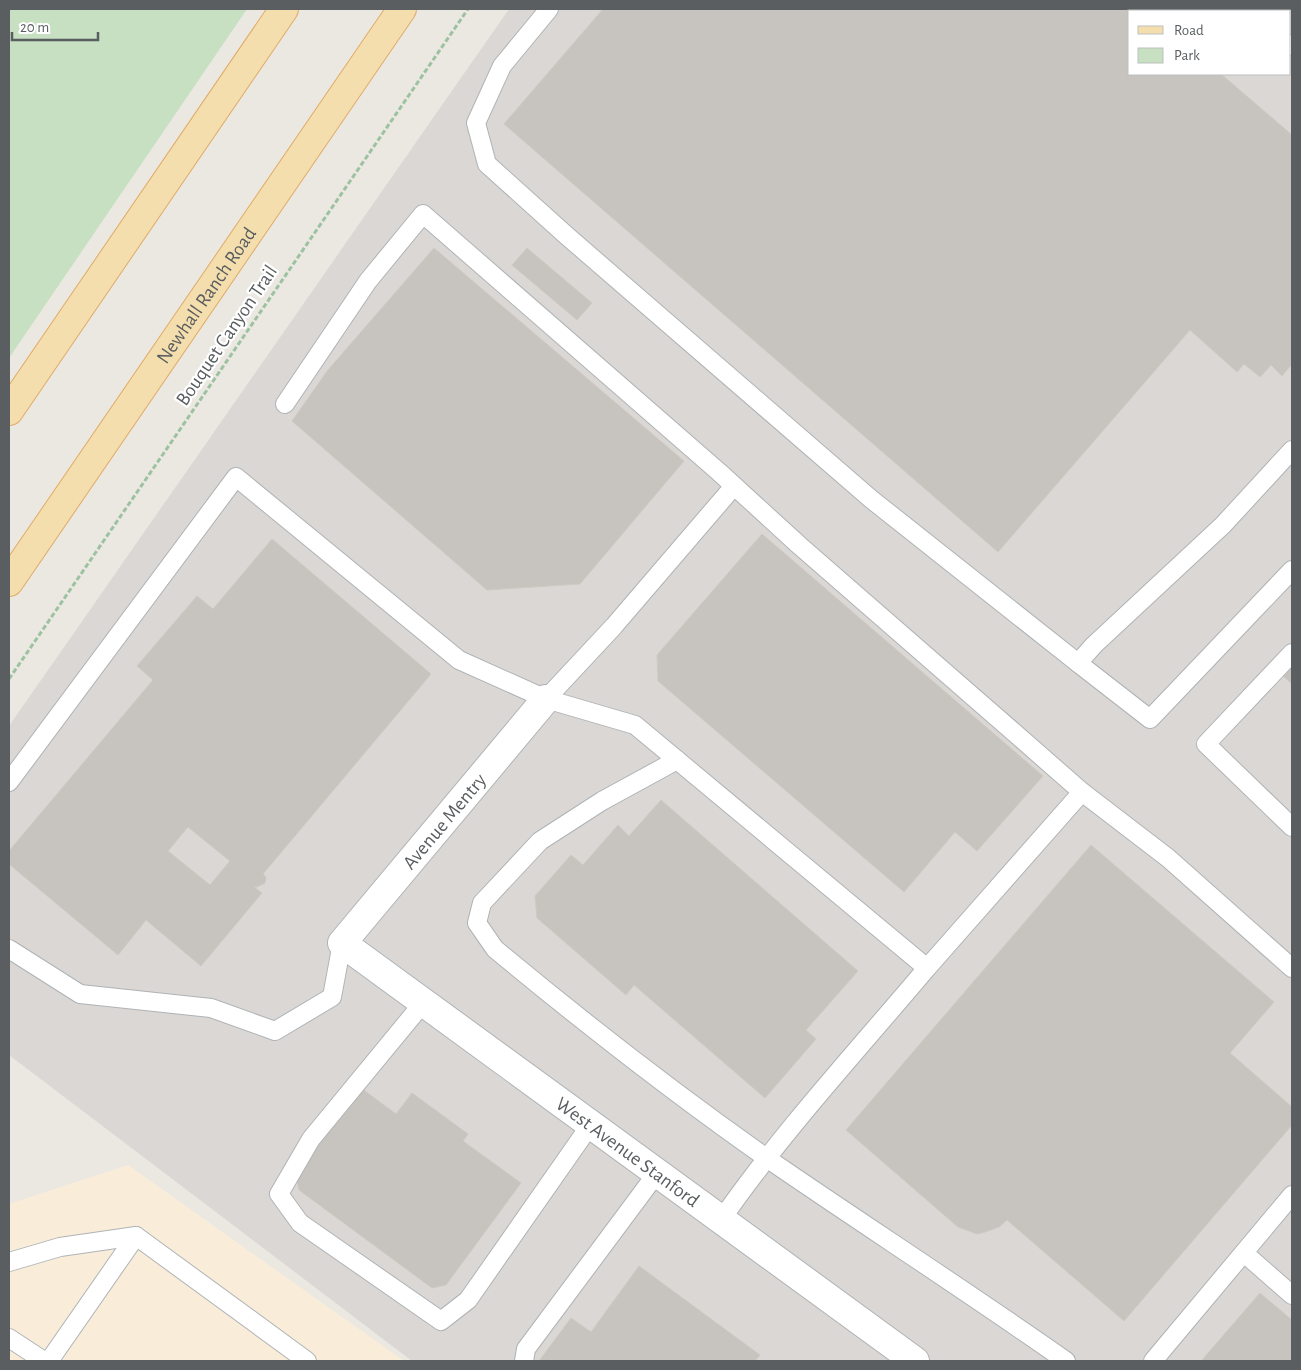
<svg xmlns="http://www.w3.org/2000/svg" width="1301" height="1370" font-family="'Alegreya Sans',sans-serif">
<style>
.commercial{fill:#f9edd9}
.industrial{fill:#dad7d4;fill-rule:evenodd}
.green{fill:#c6e0c1}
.building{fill:#c7c3bf;stroke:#cfc9c1;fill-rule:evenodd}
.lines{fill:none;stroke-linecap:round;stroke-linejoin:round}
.service-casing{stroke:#afb3b6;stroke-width:20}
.minor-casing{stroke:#afb3b6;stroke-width:30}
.primary-casing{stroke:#dfab67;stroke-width:30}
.path{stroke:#9dc2a1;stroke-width:3;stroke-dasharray:5 2.5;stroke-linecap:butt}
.service{stroke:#fff;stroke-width:18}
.minor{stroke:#fff;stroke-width:28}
.primary{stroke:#f5dead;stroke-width:28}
.labels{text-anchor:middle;stroke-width:4.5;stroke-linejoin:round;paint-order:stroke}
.street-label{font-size:20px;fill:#5a5e61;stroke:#fff}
</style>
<rect width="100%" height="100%" fill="#ebe8e2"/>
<polygon class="commercial" points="128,1165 404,1361 9,1361 9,1204"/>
<path class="industrial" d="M509,9H1292V1361H412L9,1055V726ZM1130,11H1290V74H1130Z"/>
<polygon class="green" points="9,9 247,9 9,358"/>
<g class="building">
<polygon points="603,9 1146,9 1149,11 1130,11 1130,74 1221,74 1292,135 1292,364 1282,376 1271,365 1260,377 1244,364 1237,372 1190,330 998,552 504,124"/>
<polygon points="434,248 684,461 580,584 487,590 292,421 328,370"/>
<polygon points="527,248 592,303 577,320 512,265"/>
<polygon points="762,534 1043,776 977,851 955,832 904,892 658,681 657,655"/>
<path d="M272,539L431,674L263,874L266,877L265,883L257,887H254L262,893L201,966L146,920L118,955L9,864V851L153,680L137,666L197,596L213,609ZM188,827L230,861L210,885L168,851Z"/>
<polygon points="1292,662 1292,684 1281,674"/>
<polygon points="661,800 858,971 806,1030 816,1039 765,1098 634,985 626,995 537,918 535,896 571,855 583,865 618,825 629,836"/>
<polygon points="1091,845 1274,1002 1230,1053 1292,1107 1292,1125 1124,1321 1007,1220 999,1227 985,1232 977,1234 958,1227 846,1130"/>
<polygon points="361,1088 396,1114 412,1093 468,1134 463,1141 521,1183 446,1285 432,1288 299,1190 296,1176"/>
<polygon points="639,1266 760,1355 755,1361 539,1361 571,1318 591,1332"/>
<polygon points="1260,1293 1292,1320 1292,1361 1204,1361 1202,1360"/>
</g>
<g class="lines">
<defs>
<g id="service">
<polyline points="549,9 502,66 476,123 487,164 567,236 871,499 1078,663 1094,645 1223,525 1292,450"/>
<polyline points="1246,9 1248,11"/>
<polyline points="1290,44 1292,46"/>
<polyline points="285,404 368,281 423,214 719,472 800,546 1017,735 1082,792 1168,858 1292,968"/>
<polyline points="1292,653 1206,744 1292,827"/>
<polyline points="1078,663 1150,719 1292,570"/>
<polyline points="546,699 614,626 734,486"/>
<path d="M677,760L602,801L540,841L482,903L477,923L495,949C583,1022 674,1093 768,1159C867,1227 968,1292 1066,1361"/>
<path d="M9,782L236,477L459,660L546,699L635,725L927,968C857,1051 783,1131 721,1220"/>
<polyline points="9,949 80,994 211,1008 275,1031 332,997 342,943"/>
<polyline points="927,968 1082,792"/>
<polyline points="423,1003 311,1139 279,1194 300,1223 441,1321 468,1300 591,1124"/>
<polyline points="1244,1253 1292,1295"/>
<polyline points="9,1262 60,1247 136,1236 307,1361"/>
<polyline points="9,1338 44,1361"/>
<polyline points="49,1361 136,1236"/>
<polyline points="524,1361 526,1349 657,1173"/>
<polyline points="1153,1361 1292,1195"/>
</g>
<g id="minor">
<path id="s1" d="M546,699L342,943L915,1361"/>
</g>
<g id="primary">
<polyline points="9,411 284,9"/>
<path id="s2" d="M9,582L402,9"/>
</g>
</defs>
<use href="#service" class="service-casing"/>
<use href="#minor" class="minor-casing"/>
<use href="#primary" class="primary-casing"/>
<polyline class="path" points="9,679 468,9"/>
<use href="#service" class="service"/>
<use href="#minor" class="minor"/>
<use href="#primary" class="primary"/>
</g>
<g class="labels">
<g class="street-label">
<text dy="7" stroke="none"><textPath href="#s2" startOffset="348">Newhall Ranch Road</textPath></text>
<text transform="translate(226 335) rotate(-56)" y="7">Bouquet Canyon Trail</text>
<text transform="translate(444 821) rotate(-50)" y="7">Avenue Mentry</text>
<text dy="7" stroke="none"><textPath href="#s1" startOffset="672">West Avenue Stanford</textPath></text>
</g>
</g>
<rect width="1301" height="1370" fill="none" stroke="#5a5e61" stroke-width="20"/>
<rect x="1128" y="10" width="162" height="65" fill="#ffffff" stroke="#bdbfc0"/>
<rect x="1138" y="26" width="25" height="8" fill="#f5dead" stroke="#bdbfc0"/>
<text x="1174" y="35" font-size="15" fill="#5a5e61">Road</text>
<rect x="1138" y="48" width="25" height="15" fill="#c6e0c1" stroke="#bdbfc0"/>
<text x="1174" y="60" font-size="15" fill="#5a5e61">Park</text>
<path d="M12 32v8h86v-8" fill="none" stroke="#5a5e61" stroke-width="2.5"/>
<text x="20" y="32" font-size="15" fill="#5a5e61" stroke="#ffffff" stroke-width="4" paint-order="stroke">20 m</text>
</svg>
